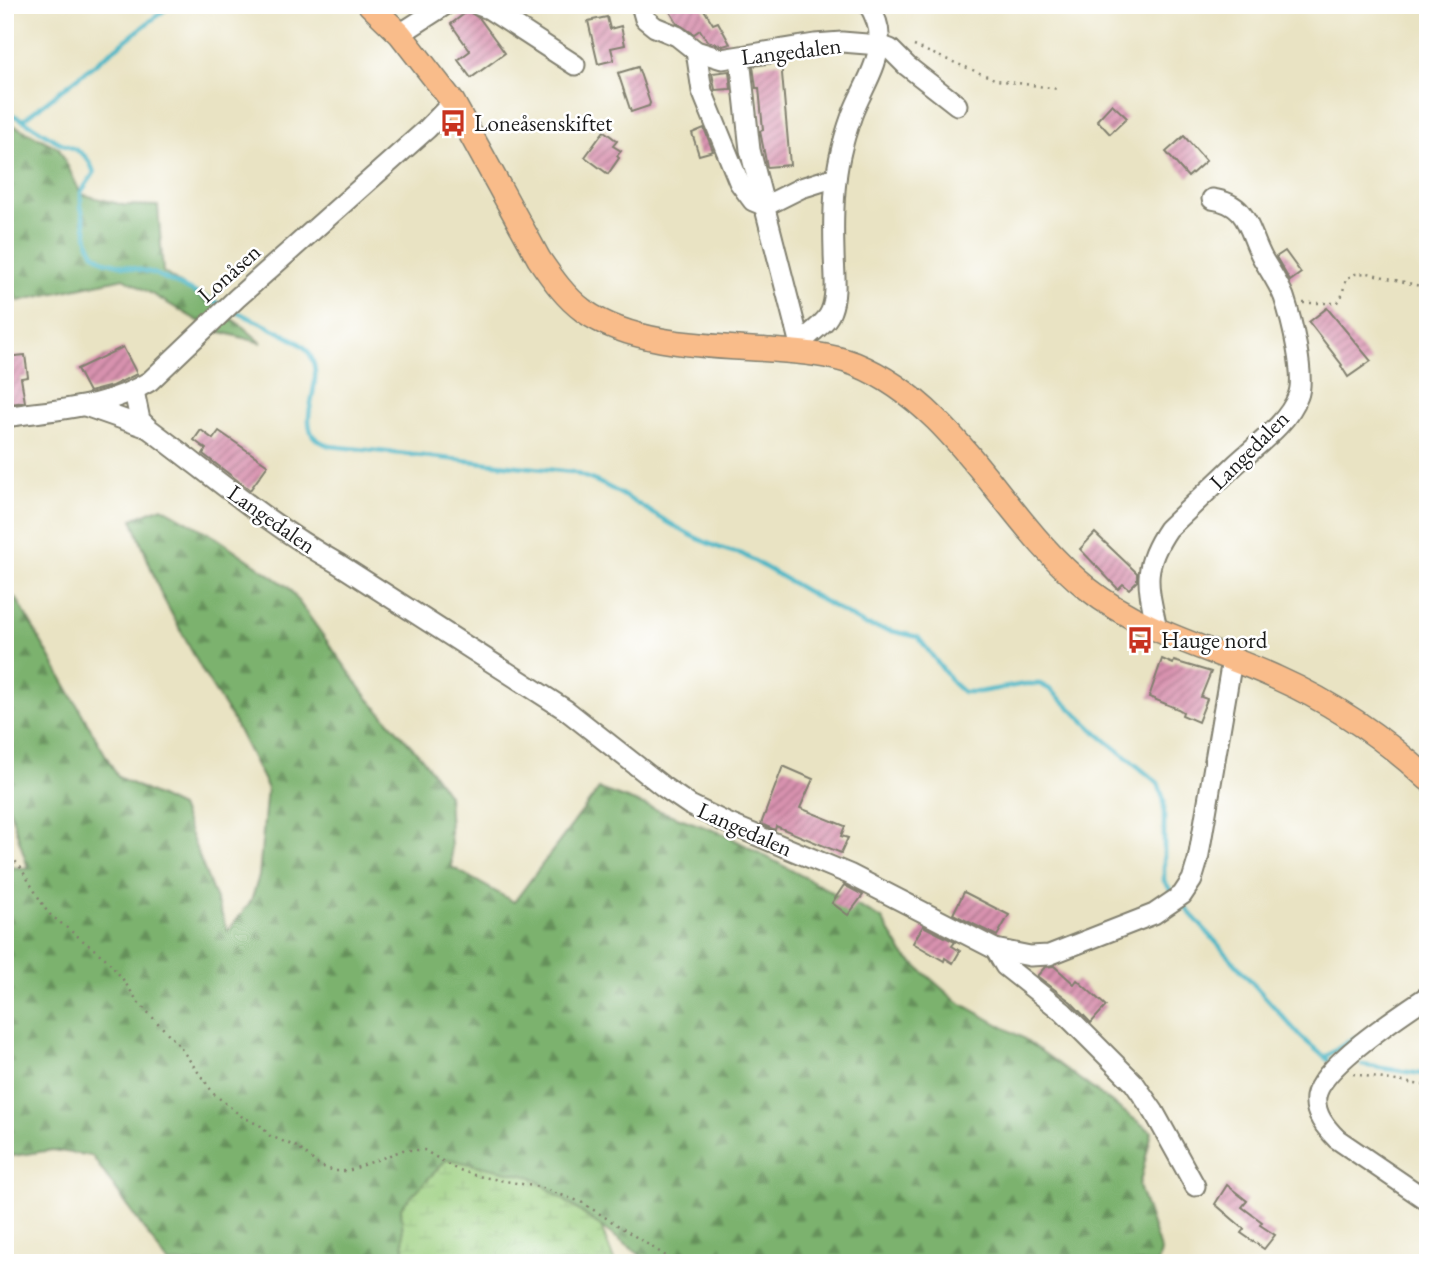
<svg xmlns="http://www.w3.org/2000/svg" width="1433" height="1268" font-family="'EB Garamond',serif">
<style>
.forest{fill:url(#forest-firs);stroke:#4c6745;stroke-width:2}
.wetland{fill:url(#wetland-marsh);stroke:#5c764e;stroke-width:2}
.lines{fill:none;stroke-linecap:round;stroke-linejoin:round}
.stream{stroke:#48b5c4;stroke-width:4.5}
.building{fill:url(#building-hatch)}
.minor-casing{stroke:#828070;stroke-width:23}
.major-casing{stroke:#828070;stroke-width:26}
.path{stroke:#828070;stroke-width:2.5;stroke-dasharray:2 5;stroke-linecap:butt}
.minor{stroke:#fff;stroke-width:19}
.major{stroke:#f9bc8a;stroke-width:23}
.labels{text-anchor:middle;stroke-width:5;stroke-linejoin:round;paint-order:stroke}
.street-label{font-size:23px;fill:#1c1c1c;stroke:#fff}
.poi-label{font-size:23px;fill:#1c1c1c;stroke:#fff;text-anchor:start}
</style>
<defs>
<pattern id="forest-firs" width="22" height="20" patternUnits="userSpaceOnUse" patternTransform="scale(1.75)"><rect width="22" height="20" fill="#7cb26e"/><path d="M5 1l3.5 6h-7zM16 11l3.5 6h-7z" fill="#65905a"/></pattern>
<pattern id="wetland-marsh" width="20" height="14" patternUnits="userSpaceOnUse" patternTransform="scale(1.75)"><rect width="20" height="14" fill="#9bcf7f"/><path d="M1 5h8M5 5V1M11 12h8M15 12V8" fill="none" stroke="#85b16d"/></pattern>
<pattern id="building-hatch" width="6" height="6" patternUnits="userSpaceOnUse" patternTransform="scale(1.75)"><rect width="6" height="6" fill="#d892af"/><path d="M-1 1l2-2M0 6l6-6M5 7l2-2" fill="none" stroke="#ae768e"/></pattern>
</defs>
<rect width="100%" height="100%" fill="#fff"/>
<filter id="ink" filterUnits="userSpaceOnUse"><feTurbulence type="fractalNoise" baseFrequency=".0143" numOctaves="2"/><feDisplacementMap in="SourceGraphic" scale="14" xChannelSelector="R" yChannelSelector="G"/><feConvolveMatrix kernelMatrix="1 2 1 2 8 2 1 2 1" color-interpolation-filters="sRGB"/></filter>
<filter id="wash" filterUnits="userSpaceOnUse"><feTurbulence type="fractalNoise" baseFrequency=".00686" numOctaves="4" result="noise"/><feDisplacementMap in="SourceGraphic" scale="28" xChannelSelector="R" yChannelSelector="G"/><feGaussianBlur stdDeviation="1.57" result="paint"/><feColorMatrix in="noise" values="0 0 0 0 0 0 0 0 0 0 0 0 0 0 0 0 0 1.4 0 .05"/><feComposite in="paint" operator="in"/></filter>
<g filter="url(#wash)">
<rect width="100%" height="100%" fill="#e9e3c3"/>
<g class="forest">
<polygon points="5,121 59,148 81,194 123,205 158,206 163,272 242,326 262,343 214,330 124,278 18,301 5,274"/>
<polygon points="162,507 217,538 288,587 368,698 423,759 448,795 452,867 514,902 599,789 724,834 882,919 904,955 955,1000 1023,1038 1152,1132 1139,1186 1161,1252 1158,1263 643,1263 639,1254 532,1177 401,1207 405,1263 168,1263 92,1156 52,1150 5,1157 5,867 28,868 5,795 5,589 18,601 118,777 180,807 228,931 251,901 259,876 267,787 234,722 204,674 161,594 132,519"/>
</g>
<polygon class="wetland" points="447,1159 532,1177 601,1227 615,1263 405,1263 401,1207"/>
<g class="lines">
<g class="stream">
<polyline points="5,111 23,120 171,5"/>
<path d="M23,120C34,127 46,135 57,141C76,151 87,150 94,173L81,192V206L89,244L94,253L104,261L153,273L222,305"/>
<path d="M233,310C248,318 296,337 306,349C329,377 300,409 312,434C315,440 323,443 330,446L572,472C582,476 592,479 602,484C648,506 691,544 742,554L865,625L918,637L953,683L963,692H979L1025,684H1040L1051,690L1098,734L1158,783L1164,800V881L1173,893"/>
<polyline points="1181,903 1301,1037 1328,1060"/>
<polyline points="1325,1057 1355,1037"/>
<polyline points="1362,1065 1428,1075"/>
</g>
</g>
<g id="blocks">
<g class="building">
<polygon points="666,5 701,5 713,24 718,22 730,44 723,46 707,41 700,30 694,34 677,23"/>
<polygon points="468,11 480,19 505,53 471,78 458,60 470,51 451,24"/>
<polygon points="607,17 610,29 621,26 625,45 611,48 614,60 598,64 588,21"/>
<polygon points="781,62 790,165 767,167 760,131 763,130 759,88 756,88 753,66"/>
<polygon points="638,67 650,103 649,106 631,112 618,73"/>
<polygon points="729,71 731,89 715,90 712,73"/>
<polygon points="1112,104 1127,118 1110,134 1097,120"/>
<polygon points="704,128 713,151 699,155 692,133"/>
<polygon points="604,131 617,141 613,146 621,151 617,156 619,158 608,174 585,157"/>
<polygon points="1184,136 1206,161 1188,177 1166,152"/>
<polygon points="1285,251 1301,273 1290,281 1276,257"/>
<polygon points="1327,308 1371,361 1348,377 1341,366 1342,365 1309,322"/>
<polygon points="123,347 137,374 112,386 89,392 77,369"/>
<polygon points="25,355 28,377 21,378 25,402 10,404 5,380 5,357"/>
<polygon points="201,430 213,439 219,431 268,465 250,490 203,454 206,449 194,440"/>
<polygon points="1095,533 1137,573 1137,581 1129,589 1123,584 1118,589 1080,549"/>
<polygon points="1162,659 1173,664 1174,661 1211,672 1201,697 1207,699 1198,722 1182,715 1183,712 1178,709 1149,697"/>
<polygon points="783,766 813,779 800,808 845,826 841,836 848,838 841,853 776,826 775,830 761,824"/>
<polygon points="844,885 863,895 848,915 832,903"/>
<polygon points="964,892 1009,915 997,936 953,914"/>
<polygon points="923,926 955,942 952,946 960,951 953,963 945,958 944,961 913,943"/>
<polygon points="1054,966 1074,984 1077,980 1106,1006 1091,1023 1071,1002 1037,976 1045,967"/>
<polygon points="1227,1185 1247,1201 1242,1207 1262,1222 1260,1225 1275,1235 1264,1249 1241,1233 1244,1229 1215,1204"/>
</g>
</g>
</g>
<g filter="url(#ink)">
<use href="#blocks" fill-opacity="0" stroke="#828070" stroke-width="2"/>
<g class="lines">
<defs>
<g id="minor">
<polyline points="478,5 489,9 575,65"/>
<polyline points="641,5 645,19 655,27 677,36 696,51 722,59 815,44 842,42 879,45 890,49 907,66 957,105"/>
<polyline points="400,34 445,5"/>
<polyline points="696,51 702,91 739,182 753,201 765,206 801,188 836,177"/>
<polyline points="740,58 750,150 800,345"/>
<path d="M799,351C802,334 825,328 831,311C838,293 834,270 834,252C833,221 833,187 840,156C843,142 847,129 852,115C861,90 881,64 879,35C879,25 874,14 869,5"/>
<path d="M134,391L140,420L148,428C210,474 269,525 337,563L566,710L665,788L690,805L727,823L849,874L995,949L1030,956L1049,955L1154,914L1182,895L1192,880L1198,860L1232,660"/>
<polyline points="85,406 148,428"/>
<path d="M5,417C55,409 106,409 150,381L237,298L427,129L453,102"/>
<path d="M1157,629C1148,585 1141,569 1168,529C1190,508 1212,487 1234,466C1255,446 1288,424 1298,396C1306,376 1291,318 1284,297C1279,284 1270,271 1263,259C1248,232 1250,204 1212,199"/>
<polyline points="995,949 1005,966 1063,1012 1134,1083 1154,1112 1195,1186"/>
<path d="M1428,996C1401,1014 1321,1066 1316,1097C1314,1114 1326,1128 1337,1139L1428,1201"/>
</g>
<path id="major" d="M370,5L400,34L453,102L539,259C552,278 565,297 584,311C633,346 713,346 771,350C799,352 829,354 855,364C960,407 1004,523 1088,589C1143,633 1214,649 1277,678C1333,703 1383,737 1428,779"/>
</defs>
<use href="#minor" class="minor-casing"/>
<use href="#major" class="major-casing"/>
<g class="path">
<polyline points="914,46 997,80 1058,89"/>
<polyline points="1303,303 1337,303 1341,299 1346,279 1355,274 1368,273 1428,288"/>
<polyline points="5,852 19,865 48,913 105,958 122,978 138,1002 177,1043 214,1094 241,1116 261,1126 270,1136 297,1147 320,1166 335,1171 348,1171 403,1150 424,1150 454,1168 477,1176 539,1187 581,1202 677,1263"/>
<polyline points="1353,1074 1428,1086"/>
</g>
<use href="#minor" class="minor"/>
<use href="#major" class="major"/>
</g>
</g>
<defs>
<symbol id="bus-bare" viewBox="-9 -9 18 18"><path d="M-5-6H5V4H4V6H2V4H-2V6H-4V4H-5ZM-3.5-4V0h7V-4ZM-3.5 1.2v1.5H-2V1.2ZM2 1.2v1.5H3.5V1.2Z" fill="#c8321e" stroke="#fff" stroke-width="2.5" paint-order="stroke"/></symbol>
</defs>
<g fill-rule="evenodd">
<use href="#bus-bare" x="434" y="104" width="38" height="38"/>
<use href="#bus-bare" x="1121" y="621" width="38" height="38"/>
</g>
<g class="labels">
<g class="street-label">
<text transform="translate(791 51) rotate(-7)" y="8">Langedalen</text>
<text transform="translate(229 273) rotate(-42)" y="8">Lonåsen</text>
<text transform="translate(1249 450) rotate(-45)" y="8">Langedalen</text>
<text transform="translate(272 519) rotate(35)" y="8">Langedalen</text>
<text transform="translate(745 829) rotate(24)" y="8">Langedalen</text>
</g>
<g class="poi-label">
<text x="474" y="131">Loneåsenskiftet</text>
<text x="1161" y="648">Hauge nord</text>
</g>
</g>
<rect width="1433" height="1268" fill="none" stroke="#fff" stroke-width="28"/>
</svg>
